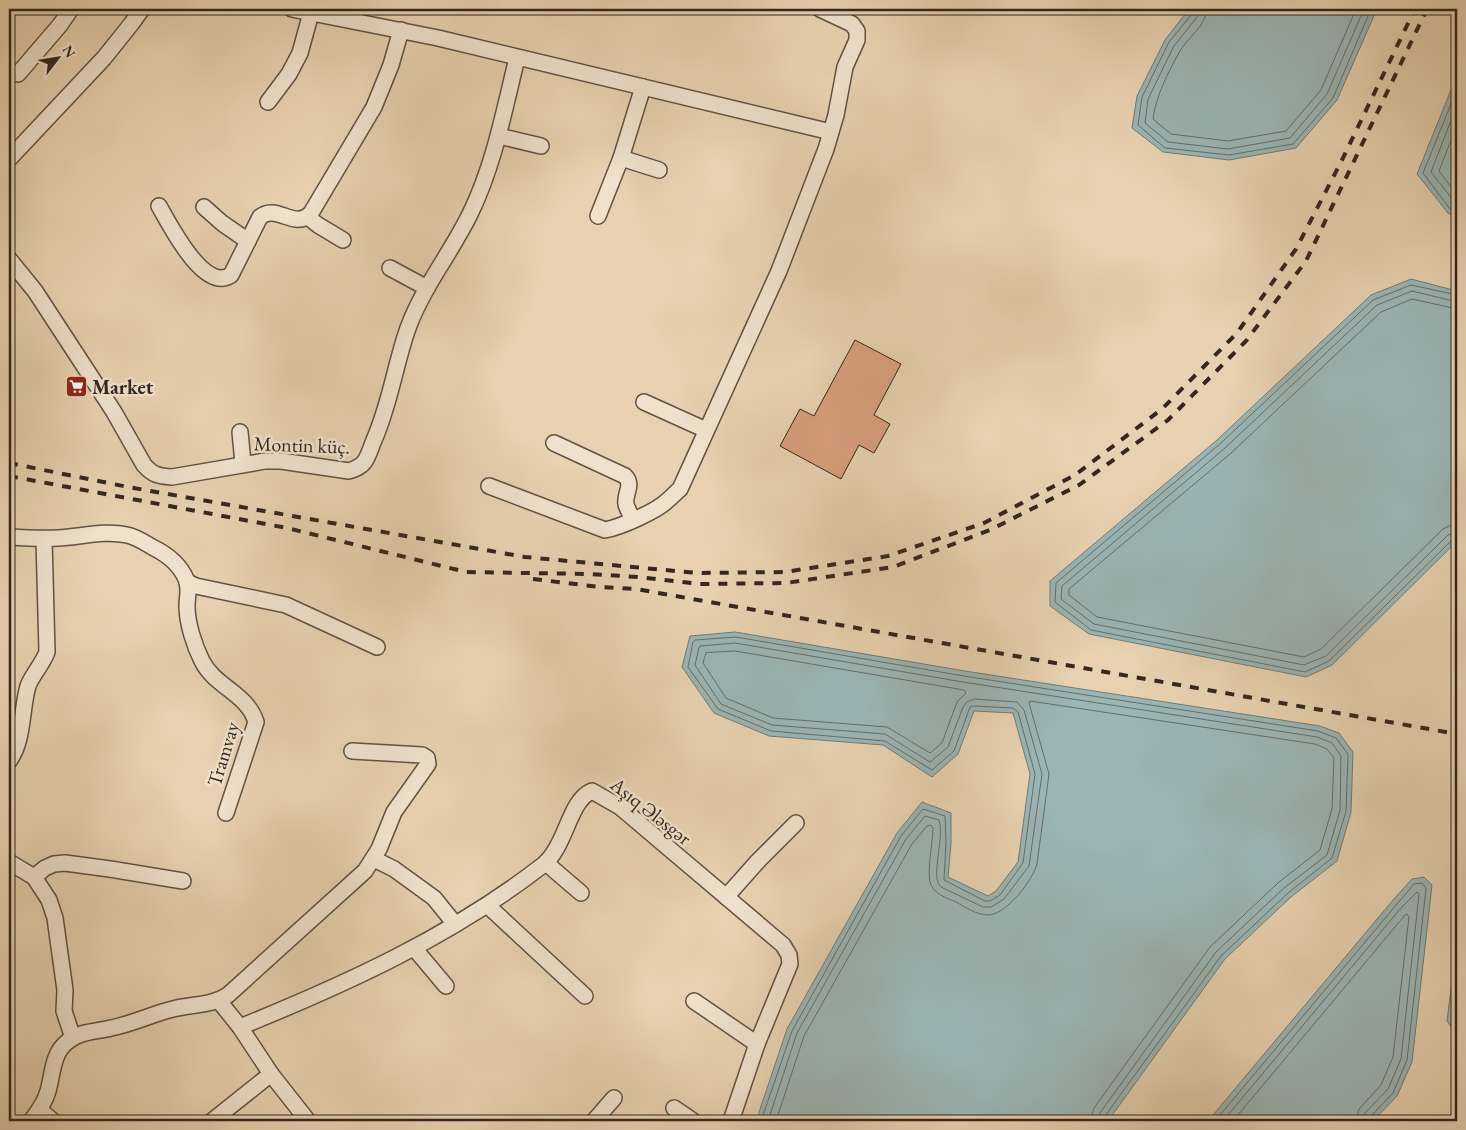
<svg xmlns="http://www.w3.org/2000/svg" width="1466" height="1130" font-family="'EB Garamond',serif">
<style>
.water{fill:#9ab5b4;stroke:#717c78}
.lines{fill:none;stroke-linecap:round;stroke-linejoin:round}
.shore{stroke:#666e69;stroke-width:1}
.building{fill:#d89f7c;stroke:#33271e}
.street-casing{stroke:#605242;stroke-width:18}
.street{stroke:#efe1cc;stroke-width:15}
.rail{stroke:#33271e;stroke-width:4;stroke-dasharray:9 9;stroke-linecap:butt}
.labels{text-anchor:middle;stroke-width:5;stroke-linejoin:round;paint-order:stroke}
.poi-label{font-size:20px;font-weight:bold;fill:#33271e;stroke:#efe1cc;text-anchor:start}
.street-label{font-size:20px;fill:#33271e;stroke:#efe1cc}
</style>
<rect width="100%" height="100%" fill="#e7d1b0"/>
<filter id="stains"><feTurbulence type="fractalNoise" baseFrequency=".004" numOctaves="4"/><feColorMatrix values="0 0 0 0 .2 0 0 0 0 .09 0 0 0 0 .02 0 0 0 .5 -.17"/></filter>
<radialGradient id="worn" r=".72"><stop offset=".6" stop-color="#630" stop-opacity="0"/><stop offset="1" stop-color="#630" stop-opacity=".3"/></radialGradient>
<g class="water">
<polygon points="1189,9 1377,9 1337,100 1296,148 1229,160 1163,152 1132,128 1137,96 1165,40"/>
<polygon points="1457,75 1457,218 1448,213 1417,174"/>
<polygon points="1411,279 1457,291 1457,541 1332,665 1306,677 1089,634 1050,606 1050,581 1217,440 1371,295"/>
<polygon points="735,632 965,671 1320,726 1339,733 1353,752 1351,812 1337,861 1291,897 1225,959 1108,1121 756,1121 787,1029 897,833 922,802 951,813 951,843 948,877 988,896 996,891 1018,862 1030,774 1013,713 974,711 958,754 932,777 883,745 769,736 714,713 682,667 690,636"/>
<polygon points="1424,877 1432,885 1412,1062 1397,1096 1373,1121 1208,1121 1393,900 1412,879"/>
<polygon points="1457,942 1457,1035 1447,1021"/>
</g>
<g class="lines">
<g class="shore">
<polyline points="1193,9 1192,14 1169,42 1142,97 1138,125 1165,148 1229,155 1293,144 1333,98 1371,9"/>
<polyline points="1199,9 1197,17 1174,46 1148,99 1145,123 1168,142 1228,149 1290,138 1327,94 1364,9"/>
<path d="M1207,9C1206,26 1188,37 1180,51C1168,72 1156,96 1153,119L1171,134L1228,141L1286,131L1321,90L1356,9"/>
<polyline points="1457,89 1423,173 1450,209 1457,212"/>
<polyline points="1457,105 1431,172 1457,205"/>
<polyline points="1457,125 1439,171 1457,195"/>
<polyline points="1457,295 1411,285 1373,300 1221,443 1056,583 1055,602 1091,630 1305,672 1329,661 1452,540 1457,538"/>
<polyline points="1457,302 1412,291 1377,305 1225,448 1062,586 1061,599 1094,624 1304,665 1326,656 1448,535 1457,532"/>
<polyline points="1457,309 1412,299 1381,312 1230,454 1069,589 1069,595 1097,617 1304,657 1321,649 1443,529 1449,526 1457,524"/>
<polygon points="735,651 964,690 966,693 957,702 942,743 930,753 887,727 773,718 726,698 703,663 706,653"/>
<polyline points="761,1121 792,1031 901,836 923,809 945,816 946,842 944,880 985,901 990,901 1000,895 1023,863 1035,774 1018,712 1013,708 974,706 970,707 954,751 932,770 885,741 771,731 718,709 688,667 693,642 695,640 736,637 964,676 1318,731 1336,738 1348,754 1346,811 1332,858 1288,893 1221,956 1105,1116 1104,1121"/>
<path d="M768,1121L797,1033L906,839L925,816L939,820C944,837 933,871 938,882C939,885 940,886 943,888L983,907H991L1004,899L1029,866L1042,774L1024,710L1017,702L974,699L967,702L963,707L948,747L930,762L885,734L772,725L721,704L695,665L699,648L700,646L735,643L963,682L1317,737L1332,743L1341,756L1340,810L1327,855L1284,888L1216,952L1100,1113L1098,1121"/>
<path d="M776,1121L804,1036L912,844L927,826L931,825L933,828C933,841 926,875 931,885C936,895 947,898 956,902C965,907 977,915 988,915C1006,915 1033,880 1037,864L1049,774L1029,703L1030,701L1315,744L1327,749L1334,758L1332,809L1320,850L1279,882L1210,947L1094,1108L1090,1121"/>
<polyline points="1215,1121 1397,904 1414,884 1422,883 1426,888 1407,1060 1393,1093 1371,1116 1370,1121"/>
<polyline points="1223,1121 1401,908 1417,892 1419,894 1401,1059 1388,1089 1365,1113 1363,1121"/>
<polyline points="1233,1121 1405,915 1407,914 1409,917 1393,1057 1381,1085 1359,1109 1356,1121"/>
</g>
</g>
<polygon class="building" points="855,340 901,364 874,415 890,424 874,453 859,445 841,479 780,446 800,409 814,416"/>
<g class="lines">
<defs>
<g id="street">
<polyline points="292,9 438,38 831,132"/>
<polyline points="18,74 60,25 71,9"/>
<polyline points="268,102 289,74 300,53 311,13"/>
<polyline points="499,136 541,146"/>
<polyline points="621,158 659,170"/>
<polyline points="9,159 104,58 132,23 142,9"/>
<path d="M159,206C170,225 204,293 231,275L260,217C277,203 295,231 311,213L374,107L391,65L401,30"/>
<polyline points="204,207 222,223 248,241"/>
<polyline points="598,216 621,158 643,87"/>
<polyline points="308,217 318,225 343,240"/>
<path d="M9,259L35,291L114,412L144,465C153,475 158,476 172,477L265,461H281L349,471C355,469 361,467 365,461C369,455 371,447 374,440C390,404 395,365 408,328C423,287 451,253 470,214C494,165 504,111 517,58"/>
<polyline points="390,268 427,288"/>
<polyline points="644,402 706,430"/>
<polyline points="240,432 243,463"/>
<path d="M554,443L625,476C634,485 624,494 626,504C627,509 631,515 633,520"/>
<path d="M489,486L605,530C621,527 657,511 668,500C672,497 676,492 680,489L779,271L826,149L836,115L845,67L857,40V31L852,24L820,9"/>
<path d="M9,537C25,538 42,539 58,538C80,537 105,530 127,535C137,537 145,543 154,548C168,555 180,565 186,579C190,588 187,597 187,606C187,623 194,645 202,661C215,687 247,693 256,722L226,813"/>
<polyline points="187,582 196,586 286,605 377,647"/>
<path d="M9,761C24,741 21,710 28,686C32,675 42,665 47,652L44,539"/>
<polyline points="374,859 394,869 434,898 455,924"/>
<polyline points="9,862 34,877 49,900 55,918 65,990 64,1011 73,1038"/>
<polyline points="546,863 581,893"/>
<polyline points="34,877 45,868 54,864 65,863 110,869 183,881"/>
<polyline points="726,897 758,861 796,823"/>
<polyline points="487,905 585,996"/>
<polyline points="414,948 446,986"/>
<polyline points="219,1001 240,1027 271,1074 308,1121"/>
<polyline points="694,1001 757,1044"/>
<path d="M240,1027C346,984 452,936 543,865C566,847 569,800 592,791L620,807L783,945L789,955L790,964L757,1044L731,1121"/>
<polyline points="674,1108 693,1121"/>
<polyline points="40,1110 53,1121"/>
<path d="M31,1121C38,1112 45,1102 48,1091C53,1074 52,1054 67,1042C79,1031 96,1032 111,1028C132,1024 152,1014 173,1009C192,1004 212,1006 228,995L365,871L379,849L394,812L428,764L427,758L422,755L352,751"/>
<polyline points="212,1121 271,1074"/>
<polyline points="594,1121 614,1098"/>
</g>
</defs>
<use href="#street" class="street-casing"/>
<use href="#street" class="street"/>
<g class="rail">
<polyline points="9,463 128,487 525,557 697,573 785,572 888,556 984,523 1075,475 1162,409 1237,333 1296,249 1341,162 1415,9"/>
<polyline points="9,476 287,528 466,572 590,574 638,577 700,584 786,583 893,567 990,530 1079,485 1168,420 1246,341 1306,261 1427,9"/>
<polyline points="533,579 600,587 636,589 1457,734"/>
</g>
</g>
<defs>
<symbol id="supermarket-square" viewBox="-11 -11 22 22"><rect x="-9" y="-9" width="18" height="18" rx="4" fill="#8f2418" stroke="#efe1cc"/><path d="M-6-5.5h2.5l.6 2H6L4.5 2H-2.5L-4.4-4H-6ZM-1.5 3.2a1.3 1.3 0 1 0 .1 0ZM3 3.2a1.3 1.3 0 1 0 .1 0Z" fill="#fff"/></symbol>
</defs>
<g fill-rule="evenodd">
<use href="#supermarket-square" x="64" y="374" width="25" height="25"/>
</g>
<g class="labels">
<g class="poi-label">
<text x="92" y="394">Market</text>
</g>
<g class="street-label">
<text transform="translate(302 445) rotate(2)" y="7">Montin küç.</text>
<text transform="translate(223 754) rotate(-73)" y="7">Tramvay</text>
<text transform="translate(651 811) rotate(38)" y="7">Aşıq Ələsgər</text>
</g>
</g>
<rect width="1466" height="1130" fill="none" stroke="#e7d1b0" stroke-width="30"/>
<rect x="10" y="10" width="1446" height="1110" fill="none" stroke="#33271e" stroke-width="2.5"/>
<rect x="15" y="15" width="1436" height="1100" fill="none" stroke="#33271e"/>
<g transform="translate(58 58) rotate(59)" stroke="#efe1cc" stroke-width="4" paint-order="stroke">
<path d="M0-4L9 19L0 12L-9 19Z" fill="#33271e"/>
<text y="-8" font-size="14" font-weight="bold" text-anchor="middle" fill="#33271e">N</text>
</g>
<rect width="100%" height="100%" filter="url(#stains)"/>
<rect width="100%" height="100%" fill="url(#worn)"/>
</svg>
